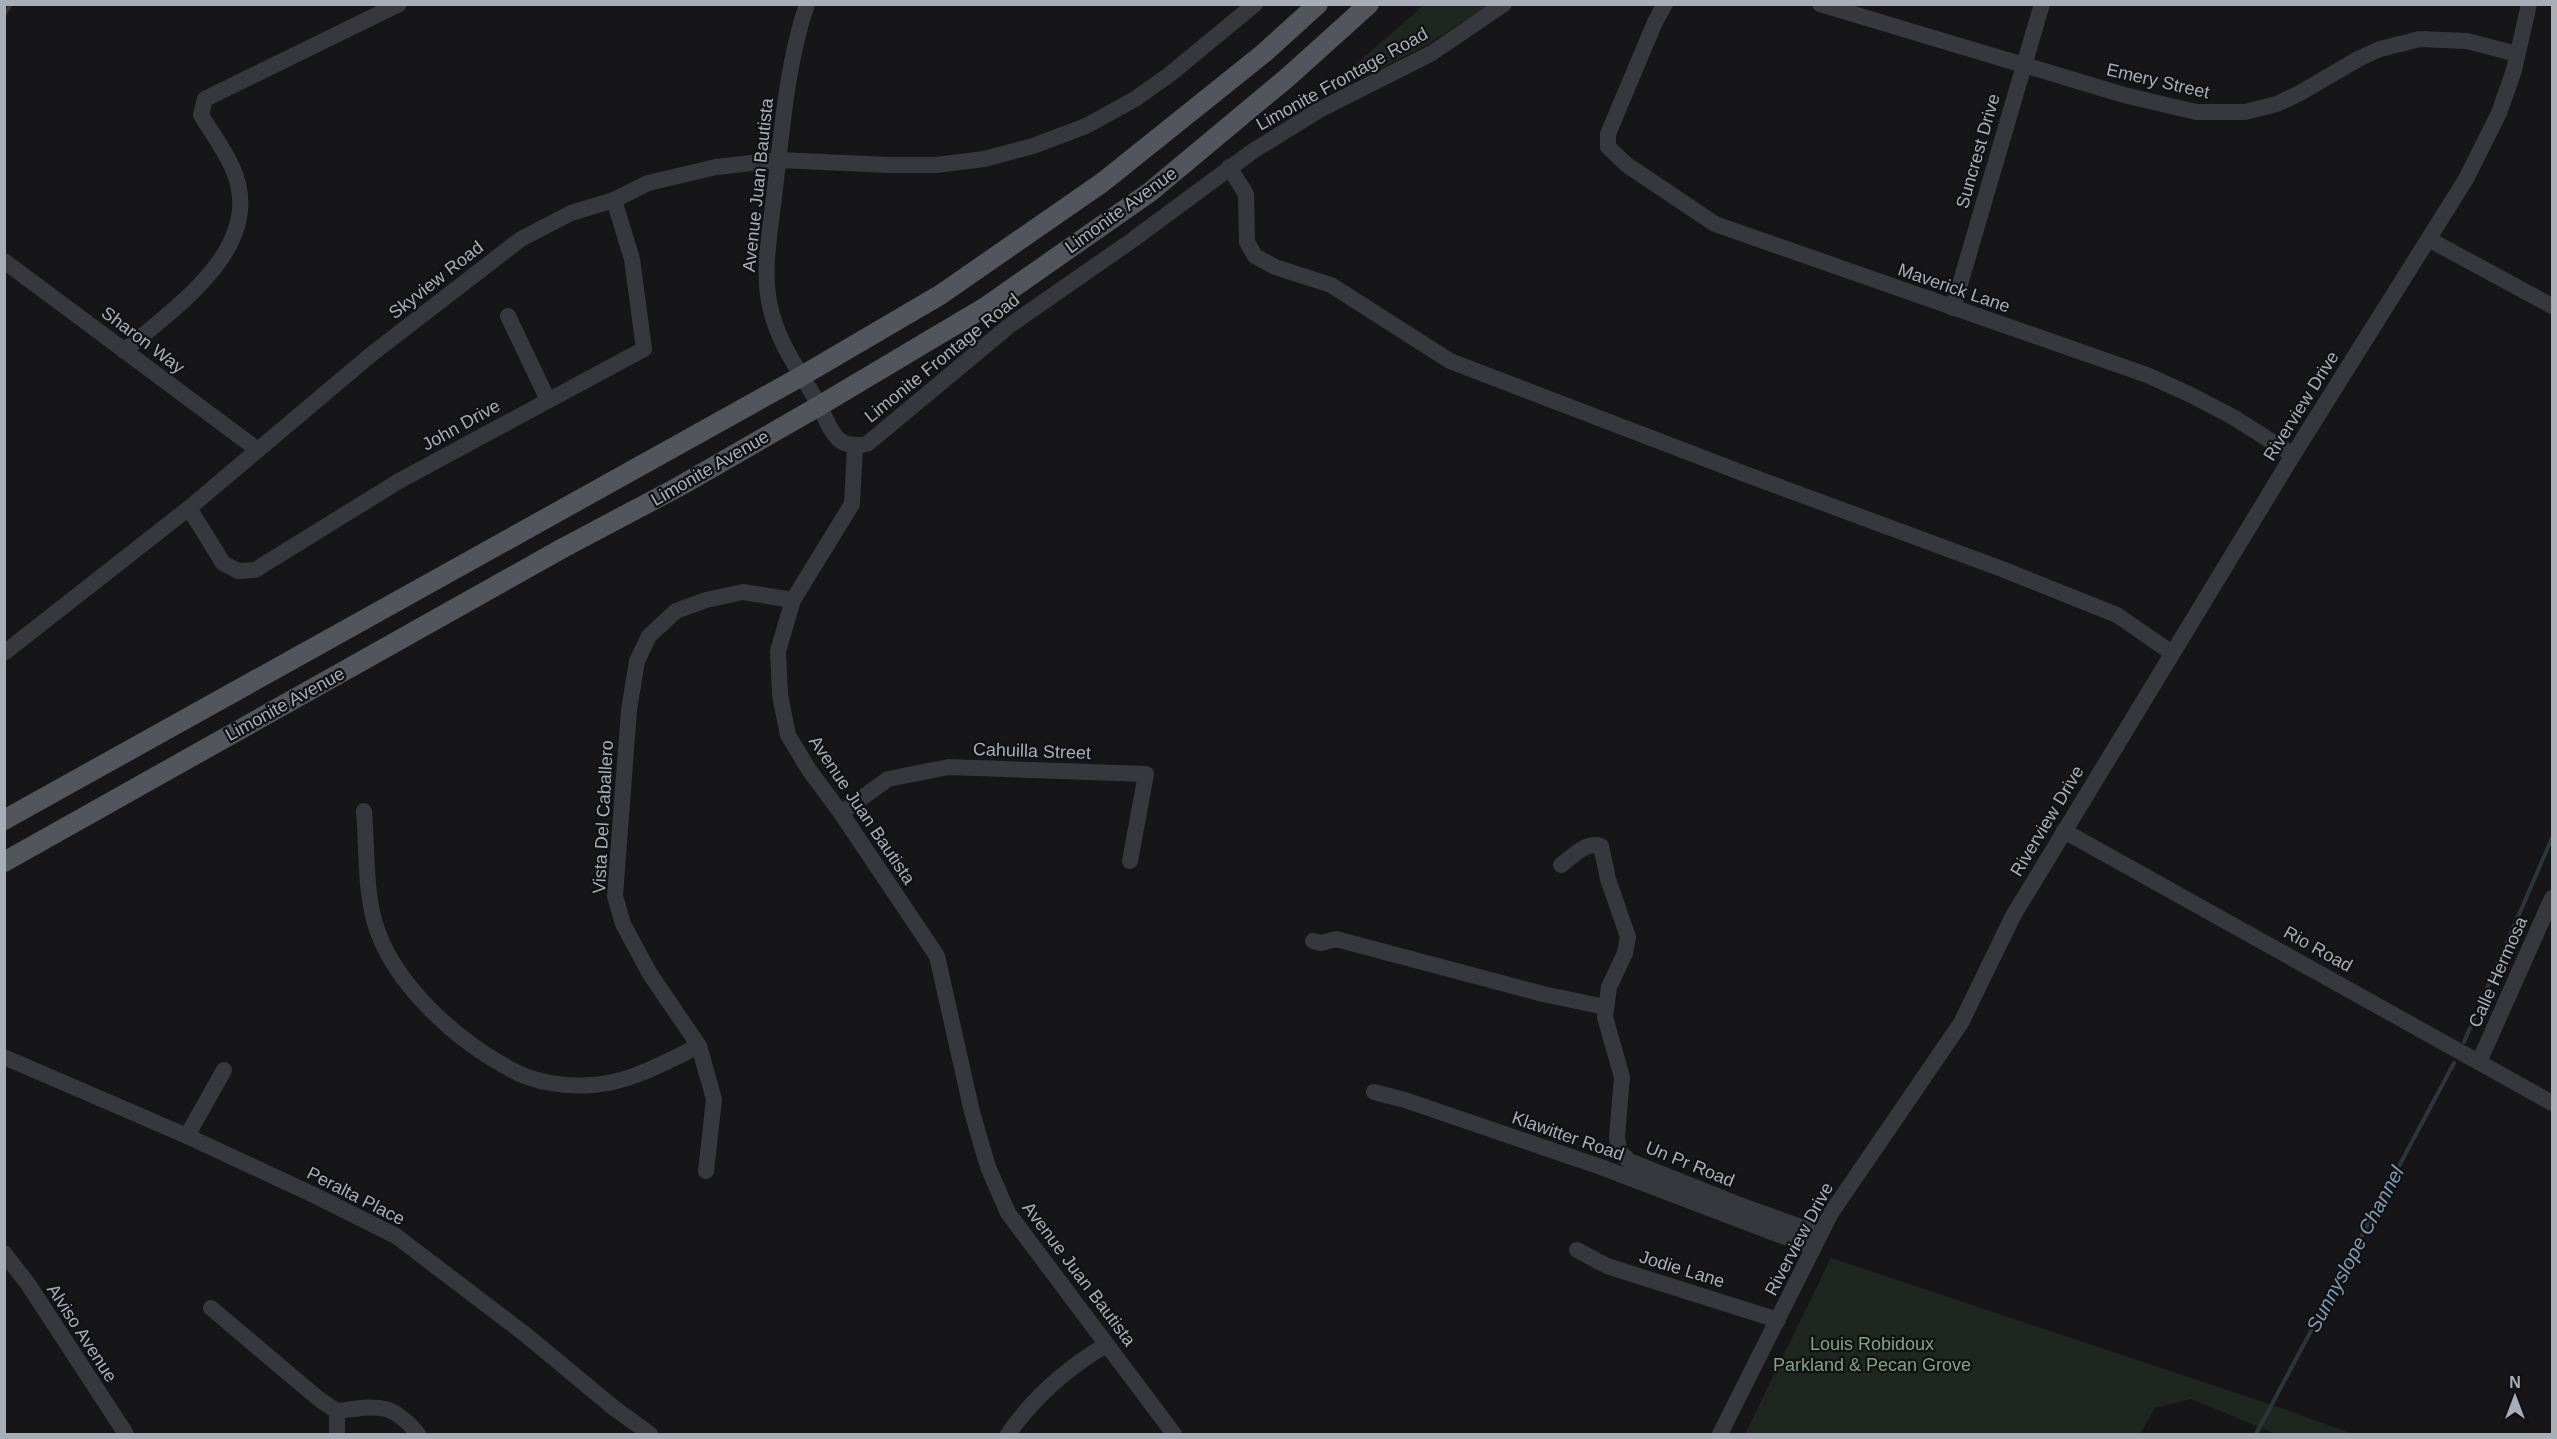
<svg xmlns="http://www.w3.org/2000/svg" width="2557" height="1439" font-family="Helvetica,sans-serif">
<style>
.green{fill:#1e261f}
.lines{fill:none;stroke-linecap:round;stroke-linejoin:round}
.stream{stroke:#2c353c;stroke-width:4}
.minor{stroke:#37383d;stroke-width:16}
.major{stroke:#53555c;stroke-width:20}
.labels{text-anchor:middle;stroke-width:4.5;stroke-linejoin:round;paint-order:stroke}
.street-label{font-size:18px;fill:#a8adb8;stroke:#111113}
.park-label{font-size:18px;fill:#7fa381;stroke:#111113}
.water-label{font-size:20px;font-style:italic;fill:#7f9bb3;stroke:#111113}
</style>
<rect width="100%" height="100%" fill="#161618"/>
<g class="green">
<polygon points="1424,5 1489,5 1425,46 1360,79 1355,65"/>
<polygon points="1831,1258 2287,1410 2353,1434 2276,1434 2191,1399 2155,1408 2140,1434 1745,1434"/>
</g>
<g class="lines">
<g class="stream">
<polyline points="6,12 11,4"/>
<polyline points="2464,1042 2552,838"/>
<polyline points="2256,1434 2454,1063"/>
</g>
<g class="minor">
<path d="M807,4C786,66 782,133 774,197C770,233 762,271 770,306C779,348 801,371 820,407C832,431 835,450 867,444L1009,326L1131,241L1253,151L1321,109L1432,53L1504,4"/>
<polyline points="1665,4 1655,22 1608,134 1608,147 1627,165 1715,224 2147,375 2191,395 2233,417 2293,455"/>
<polyline points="1820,4 2124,95 2196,112 2245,112 2277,104 2300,93 2358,59 2380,49 2420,39 2467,41 2517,54"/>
<polyline points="1229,167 1246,194 1247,242 1255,256 1275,267 1331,285 1450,361 1753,477 2002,569 2117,615 2172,653"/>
<polyline points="2430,240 2552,306"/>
<polyline points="4,261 258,450"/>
<polyline points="1953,308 2042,4"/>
<polyline points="508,316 548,400"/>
<path d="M124,351C175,307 269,246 232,167C224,149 211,132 201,115L205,99L399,4"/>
<polyline points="855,446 852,504 793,600 778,651 780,695 788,735 809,770 841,813 937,956 972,1112 988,1167 1008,1213 1174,1434"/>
<polyline points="189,508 223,563 238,571 255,570 399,481 644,349 632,259 614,200"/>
<polyline points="4,653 189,508 373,353 521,239 571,213 614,200 648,183 716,167 779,160 889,165 936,165 984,159 1033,146 1086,126 1135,99 1169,75 1255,4"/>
<path d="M364,811C367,847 365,885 374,920C391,983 457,1041 512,1070C535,1083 567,1087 592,1085C630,1083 665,1062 699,1046"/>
<polyline points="841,813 888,779 949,767 1146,774 1130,861"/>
<polyline points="2064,831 2552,1103"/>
<path d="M1561,865C1573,856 1586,841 1601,846L1608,879L1628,937L1625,953L1609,987L1605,1017L1622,1077L1617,1137L1619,1151L1629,1161L1737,1204L1820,1234"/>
<polyline points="1313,941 1321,943 1336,939 1543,994 1605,1007"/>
<polyline points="4,1057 187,1136 318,1197 396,1236 526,1335 614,1408 650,1434"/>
<polyline points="2479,1062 2552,898"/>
<polyline points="1374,1092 1405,1100 1601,1167 1814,1248"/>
<polyline points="187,1136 224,1070"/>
<polyline points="706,1171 714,1099 699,1046 650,974 623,924 615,896 629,710 637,661 649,636 676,611 706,600 743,592 793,600"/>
<polyline points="1577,1250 1607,1266 1778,1320"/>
<polyline points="4,1253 28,1284 126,1434"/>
<polyline points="211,1308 320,1400 337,1411 337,1434"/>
<path d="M337,1411C377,1406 391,1401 418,1434"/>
<path d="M1008,1434C1034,1397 1067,1368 1106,1345"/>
<polyline points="1720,1434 1831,1213 1961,1023 2013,916 2293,455 2466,179 2499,113 2514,70 2529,4"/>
</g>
<g class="major">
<polyline points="4,820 800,377 940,295 1103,182 1264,53 1318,4"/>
<polyline points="4,862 563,548 680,486 819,406 987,306 1150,192 1288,77 1369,4"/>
</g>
</g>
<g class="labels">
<g class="street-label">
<text transform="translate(1342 79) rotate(-29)" y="6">Limonite Frontage Road</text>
<text transform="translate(2158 81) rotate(13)" y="6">Emery Street</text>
<text transform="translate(1978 151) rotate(-74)" y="6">Suncrest Drive</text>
<text transform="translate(758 185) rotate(-84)" y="6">Avenue Juan Bautista</text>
<text transform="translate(1121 210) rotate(-36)" y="6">Limonite Avenue</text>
<text transform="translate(436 280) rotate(-38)" y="6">Skyview Road</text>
<text transform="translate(1954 288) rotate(19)" y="6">Maverick Lane</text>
<text transform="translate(143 340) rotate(37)" y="6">Sharon Way</text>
<text transform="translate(942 358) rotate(-39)" y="6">Limonite Frontage Road</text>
<text transform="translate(2301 406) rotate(-58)" y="6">Riverview Drive</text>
<text transform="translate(461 425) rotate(-29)" y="6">John Drive</text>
<text transform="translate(710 468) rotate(-30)" y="6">Limonite Avenue</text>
<text transform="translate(285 704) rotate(-29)" y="6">Limonite Avenue</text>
<text transform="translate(1032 751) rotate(2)" y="6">Cahuilla Street</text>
<text transform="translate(862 810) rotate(56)" y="6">Avenue Juan Bautista</text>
<text transform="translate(603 817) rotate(-87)" y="6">Vista Del Caballero</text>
<text transform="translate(2047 821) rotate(-59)" y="6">Riverview Drive</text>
<text transform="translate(2318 949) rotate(29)" y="6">Rio Road</text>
<text transform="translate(2498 972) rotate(-66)" y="6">Calle Hermosa</text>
<text transform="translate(1568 1136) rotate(19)" y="6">Klawitter Road</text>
<text transform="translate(1690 1164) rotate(22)" y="6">Un Pr Road</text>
<text transform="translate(356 1196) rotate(27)" y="6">Peralta Place</text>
<text transform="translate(1799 1239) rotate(-62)" y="6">Riverview Drive</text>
<text transform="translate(1682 1269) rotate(17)" y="6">Jodie Lane</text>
<text transform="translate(1079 1274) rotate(53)" y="6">Avenue Juan Bautista</text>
<text transform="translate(82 1333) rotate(57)" y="6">Alviso Avenue</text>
</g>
<g class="park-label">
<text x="1872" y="1350">Louis Robidoux<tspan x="1872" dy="21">Parkland &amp; Pecan Grove</tspan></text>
</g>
<g class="water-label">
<text transform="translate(2355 1249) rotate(-62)" y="7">Sunnyslope Channel</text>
</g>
</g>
<rect width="2557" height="1439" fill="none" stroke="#a8adb8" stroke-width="12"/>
<g transform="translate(2515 1397)" stroke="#111113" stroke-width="4.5" paint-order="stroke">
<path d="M0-4.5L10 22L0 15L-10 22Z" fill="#a8adb8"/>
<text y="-9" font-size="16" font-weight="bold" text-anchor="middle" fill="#a8adb8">N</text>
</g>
</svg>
